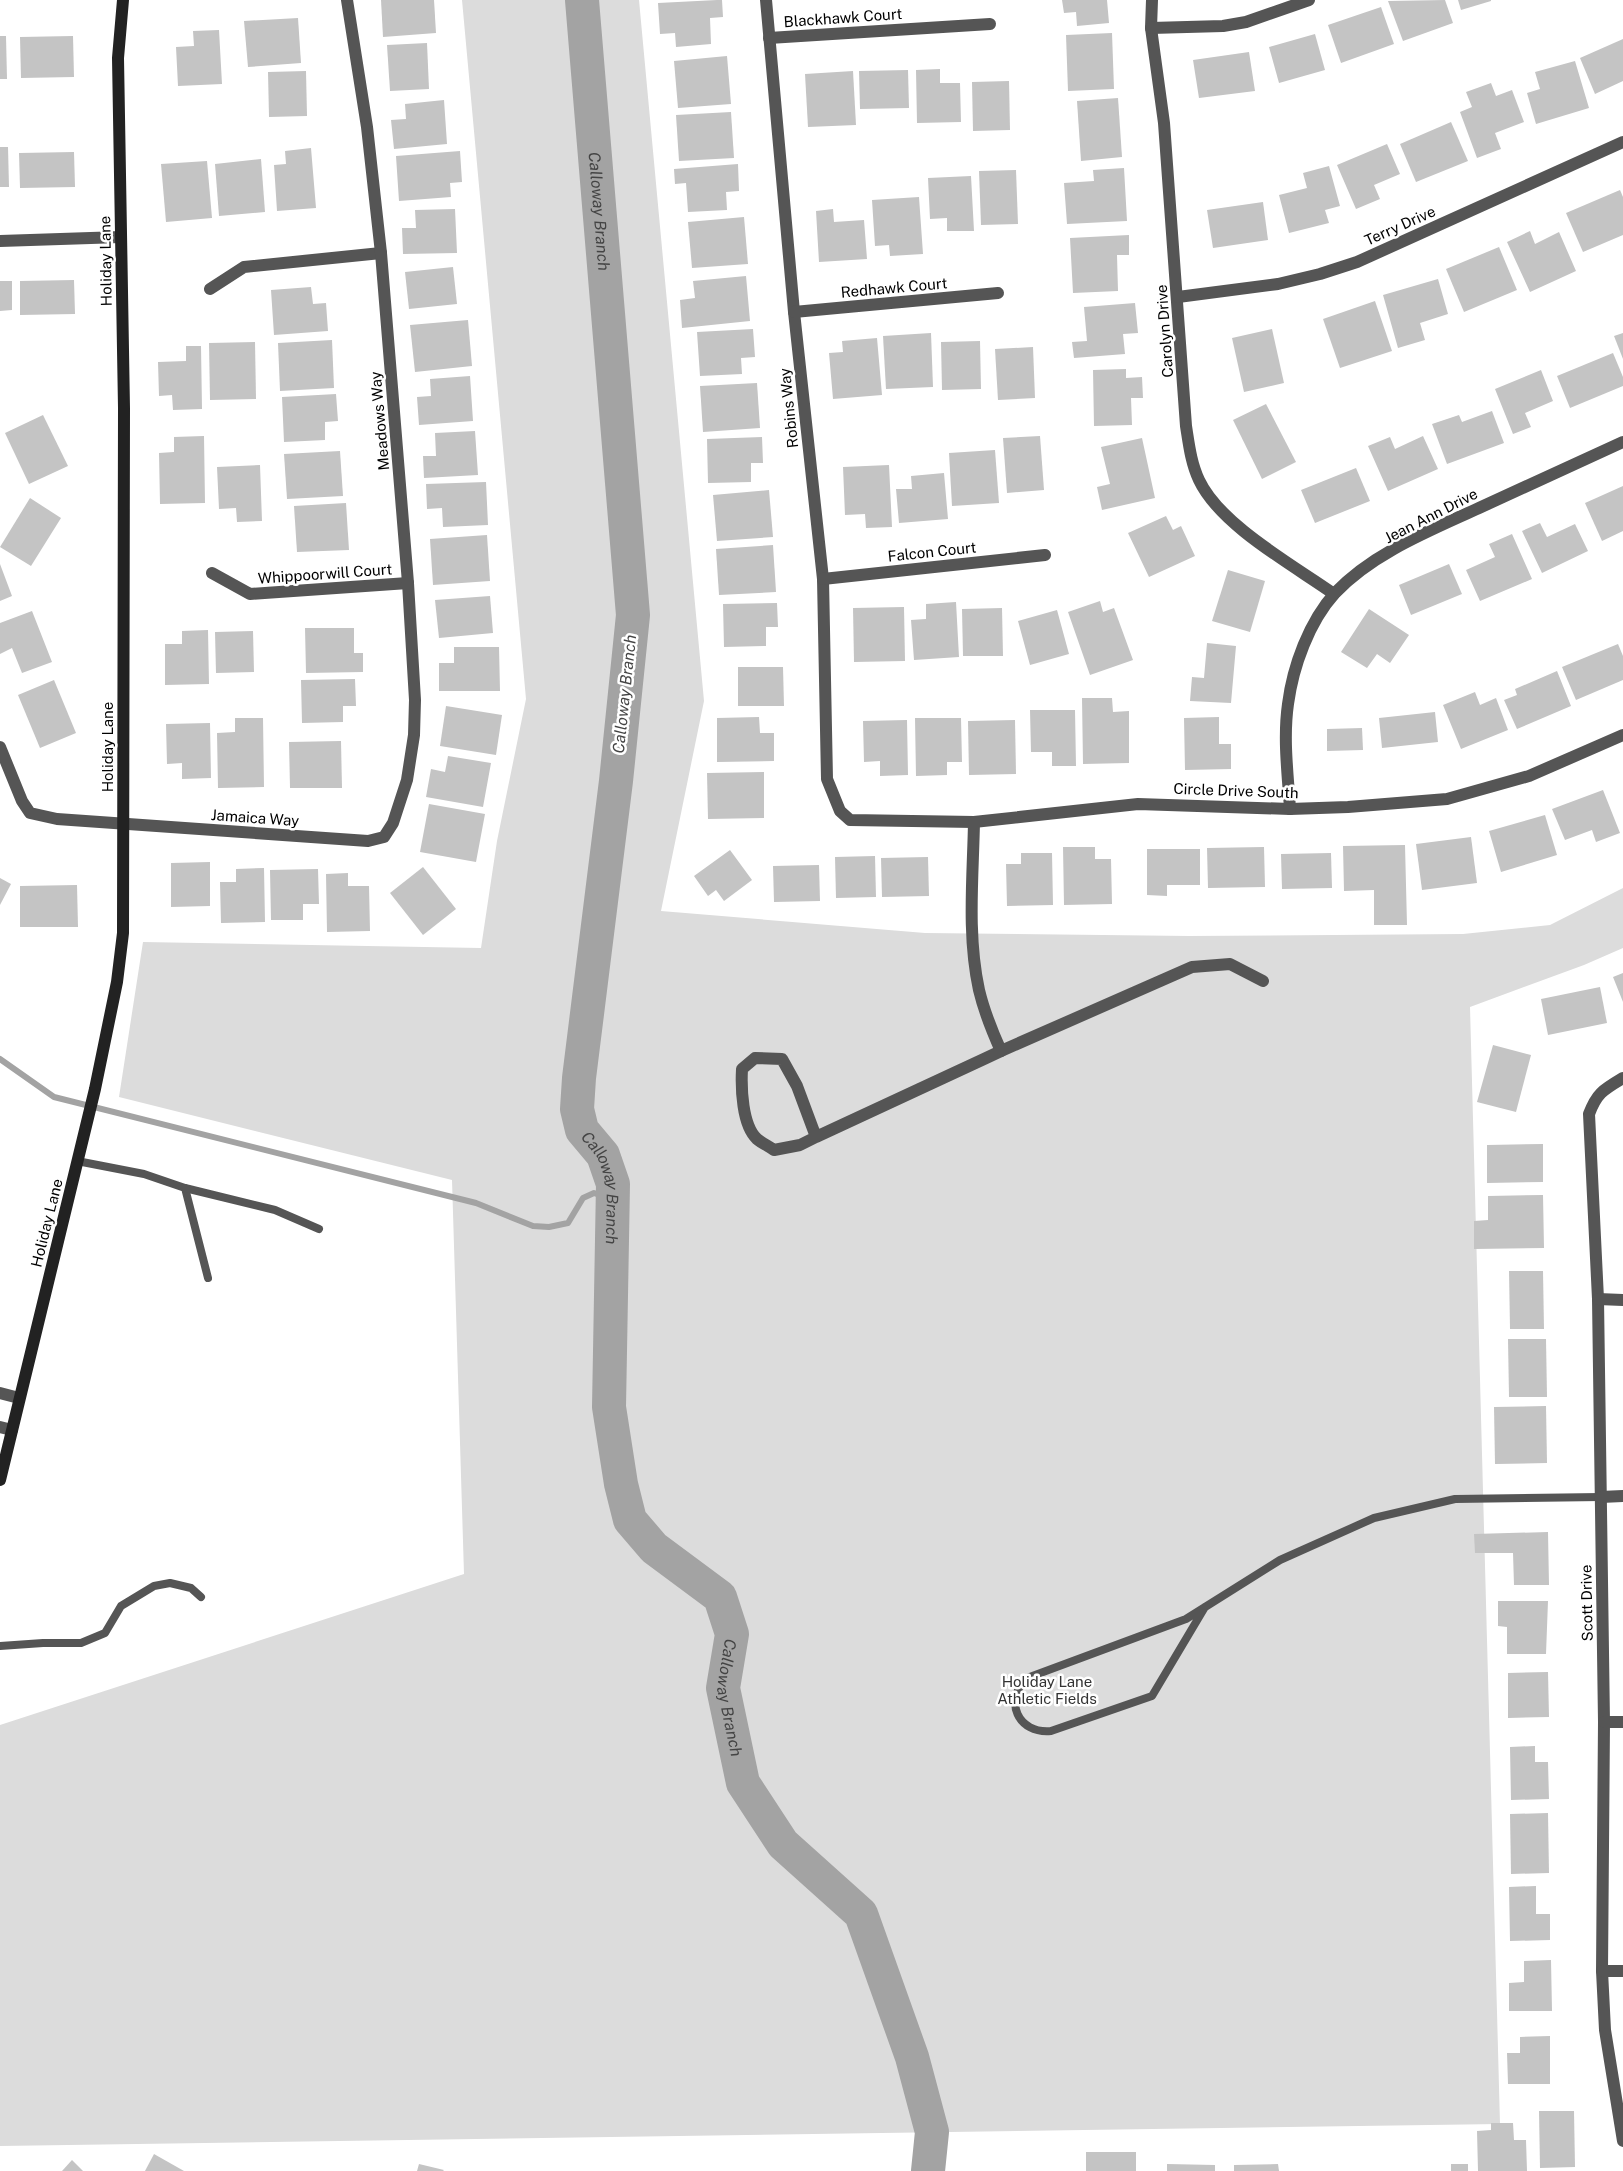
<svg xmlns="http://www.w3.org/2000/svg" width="1623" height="2171" font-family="'Public Sans',sans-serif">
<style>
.green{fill:#dcdcdc}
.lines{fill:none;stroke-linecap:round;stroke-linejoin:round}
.stream{stroke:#a3a3a3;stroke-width:6}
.river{stroke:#a3a3a3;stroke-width:34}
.building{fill:#c4c4c4}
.lane{stroke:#555;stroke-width:8}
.street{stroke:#555;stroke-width:12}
.secondary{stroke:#222;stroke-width:12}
.labels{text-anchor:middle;stroke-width:5;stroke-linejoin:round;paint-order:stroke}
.street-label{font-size:15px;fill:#000;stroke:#fff}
.park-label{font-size:15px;fill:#333;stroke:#fff}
.water-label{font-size:16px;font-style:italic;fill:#444;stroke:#fff}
</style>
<rect width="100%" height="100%" fill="#fff"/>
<polygon class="green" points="462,0 639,0 704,701 661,911 925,933 1189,936 1463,934 1550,925 1623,888 1623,948 1584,965 1470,1007 1500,2124 0,2146 0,1725 464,1574 452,1180 119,1097 143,942 481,948 497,841 526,699"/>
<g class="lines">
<polyline class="stream" points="0,1059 54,1097 476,1203 533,1226 549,1227 568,1223 583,1198 594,1193 608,1198 612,1202"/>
<path class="river" id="s1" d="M582,0L633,615L616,781L579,1078L577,1109L582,1130L603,1155L613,1184L609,1407L621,1484L630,1520L654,1548L720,1597L732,1634L723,1688L743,1783L783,1844L861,1914L912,2057L932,2132L928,2171"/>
</g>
<g class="building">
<polygon points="381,0 434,0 436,33 383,37"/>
<polygon points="717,0 722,0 723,17 710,18 711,44 676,47 675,33 660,34 658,3"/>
<polygon points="1062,0 1107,0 1109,23 1077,26 1076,12 1064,13"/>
<polygon points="1445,0 1453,23 1403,41 1388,1"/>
<polygon points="1458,0 1491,0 1491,1 1461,10"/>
<polygon points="1381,7 1394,44 1341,63 1328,25"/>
<polygon points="298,18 301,63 248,67 244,21"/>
<polygon points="219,30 222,84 178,86 176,47 194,46 193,31"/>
<polygon points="1112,33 1114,89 1068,91 1066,35"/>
<polygon points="1315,34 1325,70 1279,83 1269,47"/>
<polygon points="0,36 6,36 7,79 0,79"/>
<polygon points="73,36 74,77 21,78 20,37"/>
<polygon points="1623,39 1623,81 1595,94 1580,58"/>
<polygon points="427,43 429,89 390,91 387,45"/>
<polygon points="1249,52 1255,91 1199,98 1193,60"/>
<polygon points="727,56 731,104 678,108 674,61"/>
<polygon points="1575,61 1589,108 1536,124 1527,93 1540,89 1535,72"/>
<polygon points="940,69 940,83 960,83 961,122 917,123 916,70"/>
<polygon points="908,70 909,108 860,109 859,71"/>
<polygon points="306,71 307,116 269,117 268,72"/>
<polygon points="853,71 856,125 808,127 805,74"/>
<polygon points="1009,81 1010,130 973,131 972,82"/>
<polygon points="1491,83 1496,96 1512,90 1524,122 1495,133 1501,149 1477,158 1460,112 1472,107 1466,92"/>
<polygon points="1118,98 1122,157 1081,161 1077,101"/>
<polygon points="444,100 447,144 394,149 391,120 406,119 405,104"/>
<polygon points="731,112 734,158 679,161 676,115"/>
<polygon points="1451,122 1468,161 1416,182 1400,144"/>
<polygon points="1387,144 1400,174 1374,185 1380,199 1356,209 1337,165"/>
<polygon points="0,147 8,147 9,187 0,187"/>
<polygon points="311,148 316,208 277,211 274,165 286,164 285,151"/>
<polygon points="460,151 462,182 450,183 451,197 399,201 396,156"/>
<polygon points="74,152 75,187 20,188 19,153"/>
<polygon points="261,159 265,212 219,216 215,164"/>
<polygon points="207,161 212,218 166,222 161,164"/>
<polygon points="738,164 739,191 726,192 727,210 688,212 686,183 675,184 674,169"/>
<polygon points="1329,166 1340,206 1325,210 1329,223 1289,233 1279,195 1307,188 1303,173"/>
<polygon points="1124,168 1127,221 1067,224 1064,183 1094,181 1093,170"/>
<polygon points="1016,170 1018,224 981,225 979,171"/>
<polygon points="971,176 974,231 947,231 947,218 930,219 928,178"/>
<polygon points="1620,190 1623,197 1623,235 1583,252 1566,213"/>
<polygon points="919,197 923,254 890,256 889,245 875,246 872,200"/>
<polygon points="1263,202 1268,240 1213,248 1207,210"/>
<polygon points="455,209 457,253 403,254 402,228 416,228 415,210"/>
<polygon points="833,209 834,222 864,220 867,259 819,262 816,211"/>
<polygon points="744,217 748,264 692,268 688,222"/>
<polygon points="1530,231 1535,244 1559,232 1576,271 1530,292 1507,242"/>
<polygon points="1129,235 1129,255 1117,255 1118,291 1073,293 1070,238"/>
<polygon points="1499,247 1517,290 1464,312 1446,269"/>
<polygon points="453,267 457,304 409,309 405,272"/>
<polygon points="746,276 750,321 682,328 680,300 695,298 693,281"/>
<polygon points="1438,279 1448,314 1420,323 1425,340 1398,348 1383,295"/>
<polygon points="74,280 75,314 20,315 20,281"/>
<polygon points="0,281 12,281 12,310 0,311"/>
<polygon points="311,287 313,304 326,303 328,331 274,335 271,290"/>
<polygon points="1375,301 1392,351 1340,368 1323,319"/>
<polygon points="1135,303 1138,333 1123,334 1125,354 1074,358 1072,342 1087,341 1084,307"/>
<polygon points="468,320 472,366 415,372 410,325"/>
<polygon points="753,329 755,357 741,358 742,374 700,376 697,332"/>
<polygon points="1272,329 1284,383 1244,392 1232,338"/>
<polygon points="931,333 933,387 886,389 883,336"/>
<polygon points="1623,333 1623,359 1614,336"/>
<polygon points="877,338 882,395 833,399 829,353 843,352 842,341"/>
<polygon points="332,340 334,388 280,391 278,343"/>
<polygon points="980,341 981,389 942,390 941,342"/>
<polygon points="255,342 256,399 210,400 209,343"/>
<polygon points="186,346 201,346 202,409 173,410 172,395 159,396 158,362 186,361"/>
<polygon points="1033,347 1035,398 998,400 995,349"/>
<polygon points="1613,353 1623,377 1623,386 1570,408 1557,376"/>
<polygon points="1126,369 1126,378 1142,377 1143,398 1131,398 1132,425 1094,426 1093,370"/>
<polygon points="1541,370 1553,401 1525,413 1531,427 1513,434 1495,389"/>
<polygon points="470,376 473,421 419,425 417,397 431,396 430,379"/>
<polygon points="757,383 760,428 703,432 700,386"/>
<polygon points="336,394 338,421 325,422 325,440 284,442 282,397"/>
<polygon points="1266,404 1296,462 1262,479 1233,420"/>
<polygon points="1492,411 1504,443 1447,464 1432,424 1459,415 1462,422"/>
<polygon points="43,415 68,466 29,484 5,433"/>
<polygon points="475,431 478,475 424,478 423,456 436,456 435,433"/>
<polygon points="204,436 205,503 160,504 159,453 174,452 174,437"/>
<polygon points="1040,436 1044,490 1007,493 1003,438"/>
<polygon points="1423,436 1438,469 1388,491 1368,446 1390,437 1395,449"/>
<polygon points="762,437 763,463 751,463 751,482 708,483 707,439"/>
<polygon points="1142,438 1155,498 1102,510 1097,487 1110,484 1101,447"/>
<polygon points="995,450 999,503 952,506 949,453"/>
<polygon points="340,451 343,496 287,499 284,454"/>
<polygon points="260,465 262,521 237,522 236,508 219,509 217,467"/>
<polygon points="889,465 892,527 866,528 865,514 845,515 843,467"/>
<polygon points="1356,468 1370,501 1315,523 1301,490"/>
<polygon points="944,473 948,519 899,523 896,489 912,489 911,476"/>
<polygon points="486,482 488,525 443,527 442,508 427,509 426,484"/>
<polygon points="1623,486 1623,531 1602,541 1585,503"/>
<polygon points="769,490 773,537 717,541 713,495"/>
<polygon points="30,498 61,518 31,566 0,547"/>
<polygon points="346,503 349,550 297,552 294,506"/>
<polygon points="1166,516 1173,530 1181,526 1195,556 1149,577 1128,533"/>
<polygon points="1540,523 1547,537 1575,524 1588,551 1542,573 1522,531"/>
<polygon points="1512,534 1532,579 1480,601 1466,570 1495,557 1489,544"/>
<polygon points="487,535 490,581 433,585 430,539"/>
<polygon points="773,545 776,592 719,595 716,549"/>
<polygon points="0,564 12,596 0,601"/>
<polygon points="1449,564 1462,594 1411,615 1399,585"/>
<polygon points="1228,570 1265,581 1250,632 1212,621"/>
<polygon points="490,596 493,633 439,638 435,600"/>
<polygon points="1100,601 1103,612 1114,608 1133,660 1090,675 1068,612"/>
<polygon points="956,602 959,657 914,660 911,620 926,619 926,604"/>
<polygon points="777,603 778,627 766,627 766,646 724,647 723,604"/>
<polygon points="904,607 905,661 854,662 853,608"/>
<polygon points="1002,608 1003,656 963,656 962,609"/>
<polygon points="1369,609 1409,635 1390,663 1377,654 1367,668 1341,652"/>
<polygon points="1057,610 1069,654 1030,665 1018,621"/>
<polygon points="32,611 52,662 22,673 12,648 0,654 0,623"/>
<polygon points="305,628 354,628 354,653 363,653 363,672 306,673"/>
<polygon points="208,630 209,684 165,685 165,644 182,644 182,631"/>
<polygon points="253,631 254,672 216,673 215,632"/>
<polygon points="1207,643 1236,646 1231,703 1190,701 1192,677 1204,678"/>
<polygon points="1618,644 1623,656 1623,680 1576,700 1562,667"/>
<polygon points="454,647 499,647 500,691 439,691 439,663 454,663"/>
<polygon points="738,667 783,667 784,706 738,706"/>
<polygon points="1557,671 1571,706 1517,729 1504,700 1517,695 1515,689"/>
<polygon points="355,679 356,706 343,706 343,722 302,723 301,680"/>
<polygon points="54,680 76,733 40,748 18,695"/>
<polygon points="1475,692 1480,705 1496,698 1508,730 1461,749 1443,705"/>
<polygon points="1082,698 1112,698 1113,712 1129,711 1129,763 1083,764"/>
<polygon points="446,706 502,715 496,755 440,746"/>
<polygon points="1030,710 1075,710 1076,766 1052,766 1052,752 1031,752"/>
<polygon points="1435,712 1438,742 1382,748 1379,718"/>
<polygon points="759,717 760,733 774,733 774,761 717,762 717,718"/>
<polygon points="1219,717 1219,744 1231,744 1231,769 1185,770 1184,718"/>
<polygon points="235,718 263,718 264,787 218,788 217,733 235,732"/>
<polygon points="915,718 961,718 962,762 947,762 947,775 916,776"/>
<polygon points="907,720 908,775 880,776 880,761 864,762 863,721"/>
<polygon points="1015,720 1016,774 969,775 968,721"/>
<polygon points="210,723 211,778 182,779 182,763 167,764 166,724"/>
<polygon points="1362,728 1363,750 1327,751 1327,729"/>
<polygon points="341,741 342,788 290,788 289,742"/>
<polygon points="448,756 491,763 483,807 426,797 431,769 445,772"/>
<polygon points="764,772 764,818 708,819 707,773"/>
<polygon points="1603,790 1620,833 1596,842 1592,830 1565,840 1552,809"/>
<polygon points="429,804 485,814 476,862 420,852"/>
<polygon points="1545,815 1557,855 1501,872 1489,831"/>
<polygon points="1471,837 1477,883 1422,890 1416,844"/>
<polygon points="1405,845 1407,925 1374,925 1374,890 1344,891 1343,846"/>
<polygon points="1063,847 1095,847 1095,859 1111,859 1112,904 1064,905"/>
<polygon points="1264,847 1265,887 1208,888 1207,848"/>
<polygon points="1147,849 1200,849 1200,885 1167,885 1167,896 1147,895"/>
<polygon points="730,850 752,880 724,901 716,890 708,896 694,876"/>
<polygon points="1021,853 1052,853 1053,905 1007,906 1006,864 1021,864"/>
<polygon points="1331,853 1332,888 1282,889 1281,854"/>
<polygon points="875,856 876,897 836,898 835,857"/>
<polygon points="928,857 929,896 882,897 881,858"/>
<polygon points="210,862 210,906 171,907 171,863"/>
<polygon points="819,865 820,901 774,902 773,866"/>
<polygon points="423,867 456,909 423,935 390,893"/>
<polygon points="264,868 265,922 221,923 220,882 236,882 236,869"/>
<polygon points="318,869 319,904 303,904 303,920 271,920 270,870"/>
<polygon points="348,873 348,886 369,886 370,931 327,932 326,874"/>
<polygon points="0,878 11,884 0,905"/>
<polygon points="77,885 78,927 20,927 20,886"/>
<polygon points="1623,973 1623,1002 1613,977"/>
<polygon points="1600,987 1607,1023 1548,1035 1541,999"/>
<polygon points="1493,1045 1531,1055 1516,1112 1477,1102"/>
<polygon points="1543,1144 1543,1182 1487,1183 1487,1145"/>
<polygon points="1543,1195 1544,1248 1474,1249 1474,1221 1488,1220 1488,1196"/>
<polygon points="1509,1271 1543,1271 1544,1329 1510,1329"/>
<polygon points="1508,1339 1546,1339 1547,1397 1509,1397"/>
<polygon points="1546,1406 1547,1463 1495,1464 1494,1407"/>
<polygon points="1548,1532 1549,1585 1514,1585 1513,1553 1475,1553 1474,1534"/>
<polygon points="1498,1601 1548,1601 1546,1654 1507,1654 1507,1627 1498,1626"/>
<polygon points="1548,1672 1549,1717 1508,1718 1508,1673"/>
<polygon points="1535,1746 1535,1762 1548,1762 1549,1799 1511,1800 1510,1747"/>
<polygon points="1548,1813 1549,1873 1511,1874 1510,1814"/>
<polygon points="1536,1886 1536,1914 1550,1914 1550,1940 1510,1941 1509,1887"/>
<polygon points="1551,1960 1552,2011 1509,2011 1509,1983 1524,1982 1524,1961"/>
<polygon points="1550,2036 1550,2084 1508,2084 1507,2053 1520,2053 1520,2037"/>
<polygon points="1539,2111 1574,2111 1575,2167 1540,2168"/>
<polygon points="1491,2123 1513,2123 1514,2140 1526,2140 1527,2171 1478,2171 1477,2131 1491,2130"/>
<rect x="1086" y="2152" width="50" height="19"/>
<polygon points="154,2154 184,2171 145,2171"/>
<polygon points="72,2160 83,2171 62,2171"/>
<polygon points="419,2164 444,2170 443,2171 417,2171"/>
<polygon points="1167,2164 1215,2165 1215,2171 1167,2171"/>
<polygon points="1278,2164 1279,2171 1234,2171 1234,2165"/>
<rect x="1451" y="2164" width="17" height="7"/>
</g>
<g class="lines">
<g class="lane">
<polyline points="77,1161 144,1174 185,1188 208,1278"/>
<polyline points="185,1188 275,1210 319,1229"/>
<path d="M1205,1607L1152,1696L1051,1731C1018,1734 1003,1701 1027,1678L1186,1619L1280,1560L1374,1518L1455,1499L1601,1497"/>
<polyline points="0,1646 43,1643 81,1643 105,1633 121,1606 154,1586 170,1583 191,1588 201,1597"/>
</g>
<g class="street">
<polyline points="766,0 794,312 823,579 827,779 840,811 850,820 974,822 1138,804 1290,809 1348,807 1447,799 1529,776 1623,735"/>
<path d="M1152,0L1151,28L1164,123L1186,426C1189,445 1191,463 1199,480C1220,525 1293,565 1334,594"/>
<polyline points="1151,28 1223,26 1246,22 1309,0"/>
<polyline points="769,38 990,24"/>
<polyline points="0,241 121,237"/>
<polyline points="210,289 244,267 381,253"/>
<polyline points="1178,297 1278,284 1320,274 1357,262 1623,142"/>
<polyline points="794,312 998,293"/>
<polyline points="212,573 250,594 408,583"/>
<polyline points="823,579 1045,555"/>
<polyline points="0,747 22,801 30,813 57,819 368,841 384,837 393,823 407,780 414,735 415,700 408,583 381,253 367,127 347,0"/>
<path d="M1290,809C1288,775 1283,739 1288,704C1293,666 1309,622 1335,593C1373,553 1429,531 1479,508C1527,486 1575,464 1623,442"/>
<path d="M974,822C973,877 967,935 979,990C984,1011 992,1031 1001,1051"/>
<path d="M1623,1078C1603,1090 1597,1093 1589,1114L1598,1299L1604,1722L1602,1971L1605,2030L1623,2141"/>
<path d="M816,1137L797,1086L782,1059L755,1058L742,1069C741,1088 742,1125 757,1139C762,1143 768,1146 774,1150L800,1145L816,1137L984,1059L1001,1051L1192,967L1230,964L1263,981"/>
<polyline points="1598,1299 1623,1300"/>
<polyline points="0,1393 19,1398"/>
<polyline points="0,1427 12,1430"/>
<polyline points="1601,1497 1623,1496"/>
<polyline points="1604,1722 1623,1722"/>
<polyline points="1602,1971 1623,1971"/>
</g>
<polyline class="secondary" points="0,1480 95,1089 117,982 123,933 124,408 118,58 123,0"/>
</g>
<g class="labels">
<g class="street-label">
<text transform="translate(843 18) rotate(-4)" y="5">Blackhawk Court</text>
<text transform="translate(1400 226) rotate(-24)" y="5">Terry Drive</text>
<text transform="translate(106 261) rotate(-91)" y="5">Holiday Lane</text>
<text transform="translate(894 288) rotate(-5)" y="5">Redhawk Court</text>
<text transform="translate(1165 331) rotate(-94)" y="5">Carolyn Drive</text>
<text transform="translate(789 408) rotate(-96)" y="5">Robins Way</text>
<text transform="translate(380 421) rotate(-95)" y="5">Meadows Way</text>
<text transform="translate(1431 516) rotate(-27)" y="5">Jean Ann Drive</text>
<text transform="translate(932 552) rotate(-6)" y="5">Falcon Court</text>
<text transform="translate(325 574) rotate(-4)" y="5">Whippoorwill Court</text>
<text transform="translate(108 747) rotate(-90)" y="5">Holiday Lane</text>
<text transform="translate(1236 791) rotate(2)" y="5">Circle Drive South</text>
<text transform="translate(255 818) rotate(4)" y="5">Jamaica Way</text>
<text transform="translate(47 1223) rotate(-76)" y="5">Holiday Lane</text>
<text transform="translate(1587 1603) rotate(-91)" y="5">Scott Drive</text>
</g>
<g class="park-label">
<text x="1047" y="1687">Holiday Lane<tspan x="1047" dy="17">Athletic Fields</tspan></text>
</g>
<g class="water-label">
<text dy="6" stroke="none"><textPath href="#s1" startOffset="212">Calloway Branch</textPath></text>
<text transform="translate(624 694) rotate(-84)" y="6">Calloway Branch</text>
<text dy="6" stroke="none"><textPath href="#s1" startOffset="1200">Calloway Branch</textPath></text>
<text dy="6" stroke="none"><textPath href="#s1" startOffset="1760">Calloway Branch</textPath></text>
</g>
</g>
</svg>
